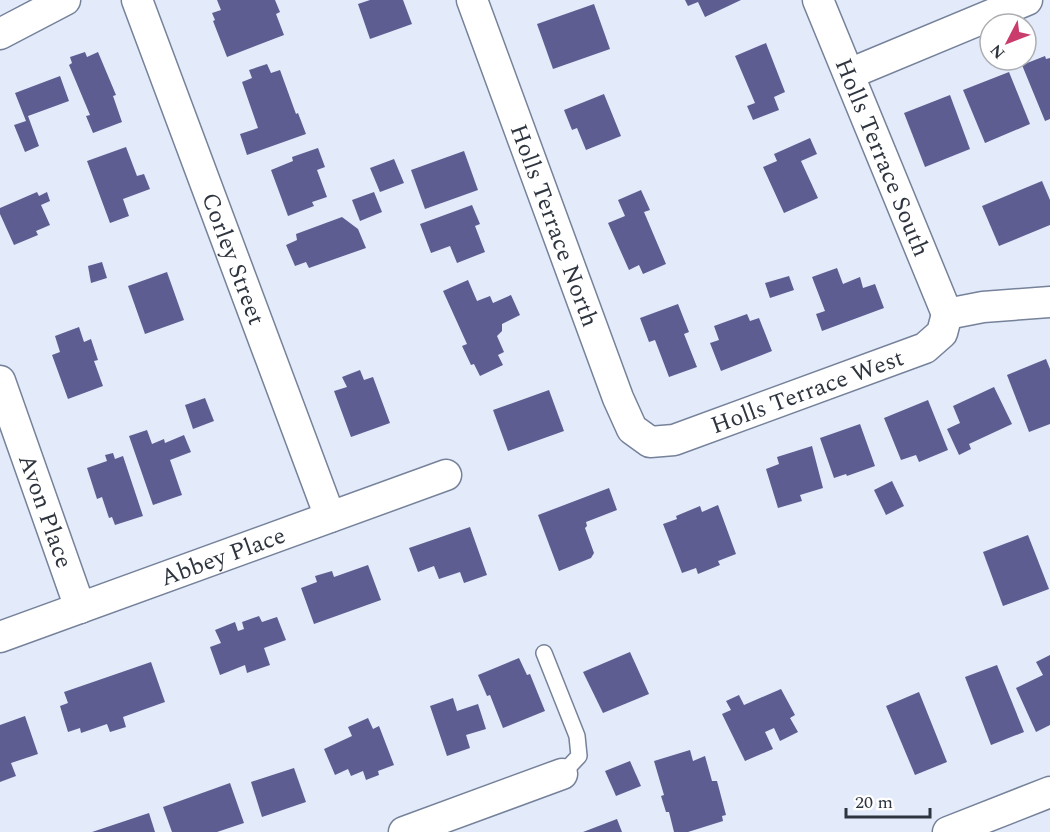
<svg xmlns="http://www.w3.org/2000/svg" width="1050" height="832" font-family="Spectral,serif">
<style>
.building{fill:#5d5d91}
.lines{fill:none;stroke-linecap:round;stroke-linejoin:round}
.lane-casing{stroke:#75829a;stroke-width:18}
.street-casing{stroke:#75829a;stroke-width:33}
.lane{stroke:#fff;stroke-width:15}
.street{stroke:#fff;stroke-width:30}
.labels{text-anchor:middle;stroke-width:6;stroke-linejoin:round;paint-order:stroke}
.street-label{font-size:24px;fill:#2f353f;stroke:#fff}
</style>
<rect width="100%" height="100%" fill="#e3ebfb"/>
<g class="building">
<polygon points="217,0 275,0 280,12 276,14 284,35 227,57 213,21 215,20 212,13 221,10"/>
<polygon points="370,0 403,0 412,24 370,39 358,4"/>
<polygon points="685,0 741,0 705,17 698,2 688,6"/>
<polygon points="594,4 610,49 553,69 537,24"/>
<polygon points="766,43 785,92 774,97 779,110 753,120 747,106 755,103 735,56"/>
<polygon points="85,52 87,57 98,52 116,95 113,96 122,122 93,133 86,116 90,115 69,65 72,63 70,57"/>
<polygon points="1045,56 1046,59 1050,58 1050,119 1045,121 1022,65"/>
<polygon points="267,64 271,73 280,70 296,114 298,113 306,134 247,155 240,134 258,128 242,82 252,78 249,70"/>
<polygon points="1009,72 1030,124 985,143 963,90"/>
<polygon points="60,76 69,101 28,116 39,146 25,152 14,125 26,121 15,93"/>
<polygon points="604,94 621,136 586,150 577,128 572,130 564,110"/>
<polygon points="950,95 970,149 925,167 904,113"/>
<polygon points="810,138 817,154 801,161 818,198 784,213 763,167 777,161 774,154"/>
<polygon points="126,147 137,176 144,174 150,189 123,199 129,216 110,223 87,161"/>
<polygon points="318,148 325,167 317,170 327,197 312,202 314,206 288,216 271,170 293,161 292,157"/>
<polygon points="464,151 478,190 425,209 411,170"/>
<polygon points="394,159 404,183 380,192 370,168"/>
<polygon points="1042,181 1050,200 1050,225 999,246 982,206"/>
<polygon points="641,190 650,210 644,212 666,264 643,274 639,265 629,270 608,223 625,216 618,200"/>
<polygon points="37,192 39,196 47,192 50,201 41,205 50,225 36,231 38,235 14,245 0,214 0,208"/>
<polygon points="374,192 382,212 360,221 352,200"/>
<polygon points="472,205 480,224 475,226 485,252 457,263 450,246 431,253 420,224"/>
<polygon points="342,217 358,229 366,248 309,268 306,262 295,266 286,245 297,240 296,234"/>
<polygon points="102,262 107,278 91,283 88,266"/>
<polygon points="837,268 843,284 860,277 863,288 875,284 884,308 822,331 816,314 825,311 812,277"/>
<polygon points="167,272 184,320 145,334 128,286"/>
<polygon points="789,276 794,290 770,298 765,283"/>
<polygon points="468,280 477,301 490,296 493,303 511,295 520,315 502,324 502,331 497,336 504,352 498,355 503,365 480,376 474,364 471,365 462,346 467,344 443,291"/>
<polygon points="678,304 689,332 684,334 697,367 669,377 655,340 649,342 640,318"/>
<polygon points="747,314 750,321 759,318 772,351 721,371 710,343 719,340 714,326"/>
<polygon points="79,327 84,342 91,339 98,360 94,361 103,386 68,399 52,355 60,352 55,336"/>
<polygon points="1046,359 1050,369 1050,424 1029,432 1007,375"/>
<polygon points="360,370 364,380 373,377 390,423 351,437 334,391 347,387 342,377"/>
<polygon points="994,387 1012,424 969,444 971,449 959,455 947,429 960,423 953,406"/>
<polygon points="549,390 564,431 508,451 493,410"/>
<polygon points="205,398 214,421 193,429 185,405"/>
<polygon points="928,400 948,450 919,462 916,455 901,460 884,418"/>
<polygon points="860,424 875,466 847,476 846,474 834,478 820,438"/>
<polygon points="147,430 152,444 164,439 165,443 184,435 191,452 170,460 182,495 153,505 129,436"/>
<polygon points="812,446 823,488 800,495 802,501 778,508 766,469 779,464 777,457"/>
<polygon points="113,453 115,459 123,456 143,516 115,525 112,517 109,518 102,497 97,499 87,468 107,461 105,455"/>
<polygon points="892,481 904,506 886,515 874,490"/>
<polygon points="609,488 617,510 586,522 587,526 585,528 594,553 591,558 559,571 538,515"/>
<polygon points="718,505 736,554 718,561 720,565 698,574 696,568 682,573 663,524 677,519 676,516 700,506 702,512"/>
<polygon points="470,527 487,575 464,583 460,572 439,579 434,566 418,572 409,548"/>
<polygon points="1028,535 1049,589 1003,606 983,552"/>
<polygon points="368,565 381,600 314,624 301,588 317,582 315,576 332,571 334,577"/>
<polygon points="259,616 262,622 277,617 286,640 264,648 270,665 247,673 245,665 220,675 210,647 221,643 215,630 235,622 238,631 244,629 242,622"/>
<polygon points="630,652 649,694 603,713 583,672"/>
<polygon points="1050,655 1050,725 1036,732 1016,688 1043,675 1036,662"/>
<polygon points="519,658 527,675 530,674 545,711 503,728 490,695 487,696 478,675"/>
<polygon points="151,662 165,702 123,717 126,727 110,732 107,724 81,733 80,728 68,732 60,706 68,703 64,692"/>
<polygon points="997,665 1024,732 991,745 965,677"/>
<polygon points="781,689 795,715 790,718 798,732 780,741 774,728 765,732 773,749 745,761 722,714 731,710 726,701 739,695 744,705"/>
<polygon points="919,692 947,762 915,775 886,706"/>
<polygon points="453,698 457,711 478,704 486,729 466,735 470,748 447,756 430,706"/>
<polygon points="25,716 38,754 11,763 16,776 0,782 0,725"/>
<polygon points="368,718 373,729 379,726 394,765 378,771 379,775 366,780 363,771 351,776 348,769 335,775 324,749 352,736 348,727"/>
<polygon points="690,750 693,761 705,756 712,781 717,781 726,815 722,816 723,821 688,832 674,832 669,812 666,812 661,796 664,795 654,761"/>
<polygon points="630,761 641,786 616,796 605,771"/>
<polygon points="294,768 306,802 262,817 251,782"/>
<polygon points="230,783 244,823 217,832 172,832 163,807"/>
<polygon points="149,813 155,832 92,832"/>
<polygon points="617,819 622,832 583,832"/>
</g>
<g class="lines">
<defs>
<polyline id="lane" points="544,653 577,736 579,756 562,774"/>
<g id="street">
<path id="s1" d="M137,0L330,517"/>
<path id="s2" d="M472,0L618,398L632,429L650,442L674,440L925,348L942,333L947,314"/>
<path id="s3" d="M818,0L947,314"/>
<polyline points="0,34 65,0"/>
<polyline points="849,74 1027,0"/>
<polyline points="947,314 983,307 1050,302"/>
<path id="s4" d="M0,381L80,608"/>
<path id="s5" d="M0,637L446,475"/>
<polyline points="404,832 562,774"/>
<polyline points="948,832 1050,792"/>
</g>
</defs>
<use href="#lane" class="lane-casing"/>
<use href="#street" class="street-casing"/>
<use href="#lane" class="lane"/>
<use href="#street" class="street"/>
</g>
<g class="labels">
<g class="street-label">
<text dy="8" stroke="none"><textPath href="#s3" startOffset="170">Holls Terrace South</textPath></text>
<text dy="8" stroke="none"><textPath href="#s2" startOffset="240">Holls Terrace North</textPath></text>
<text dy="8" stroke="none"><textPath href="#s1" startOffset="276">Corley Street</textPath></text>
<text dy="8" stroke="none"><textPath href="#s2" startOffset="646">Holls Terrace West</textPath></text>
<text dy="8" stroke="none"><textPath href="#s4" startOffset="138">Avon Place</textPath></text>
<text dy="8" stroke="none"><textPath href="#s5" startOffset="237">Abbey Place</textPath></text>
</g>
</g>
<g transform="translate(1008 42) rotate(228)"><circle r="28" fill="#ffffff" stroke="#acaeb2" stroke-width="1.5"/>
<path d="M0-4.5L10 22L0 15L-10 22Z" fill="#c93c6b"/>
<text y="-9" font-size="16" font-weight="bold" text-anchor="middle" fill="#2f353f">N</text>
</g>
<path d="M846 808v9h84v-9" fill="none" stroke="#2f353f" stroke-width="3"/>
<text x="855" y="808" font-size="18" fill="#2f353f" stroke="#ffffff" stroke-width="4.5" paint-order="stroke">20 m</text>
</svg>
